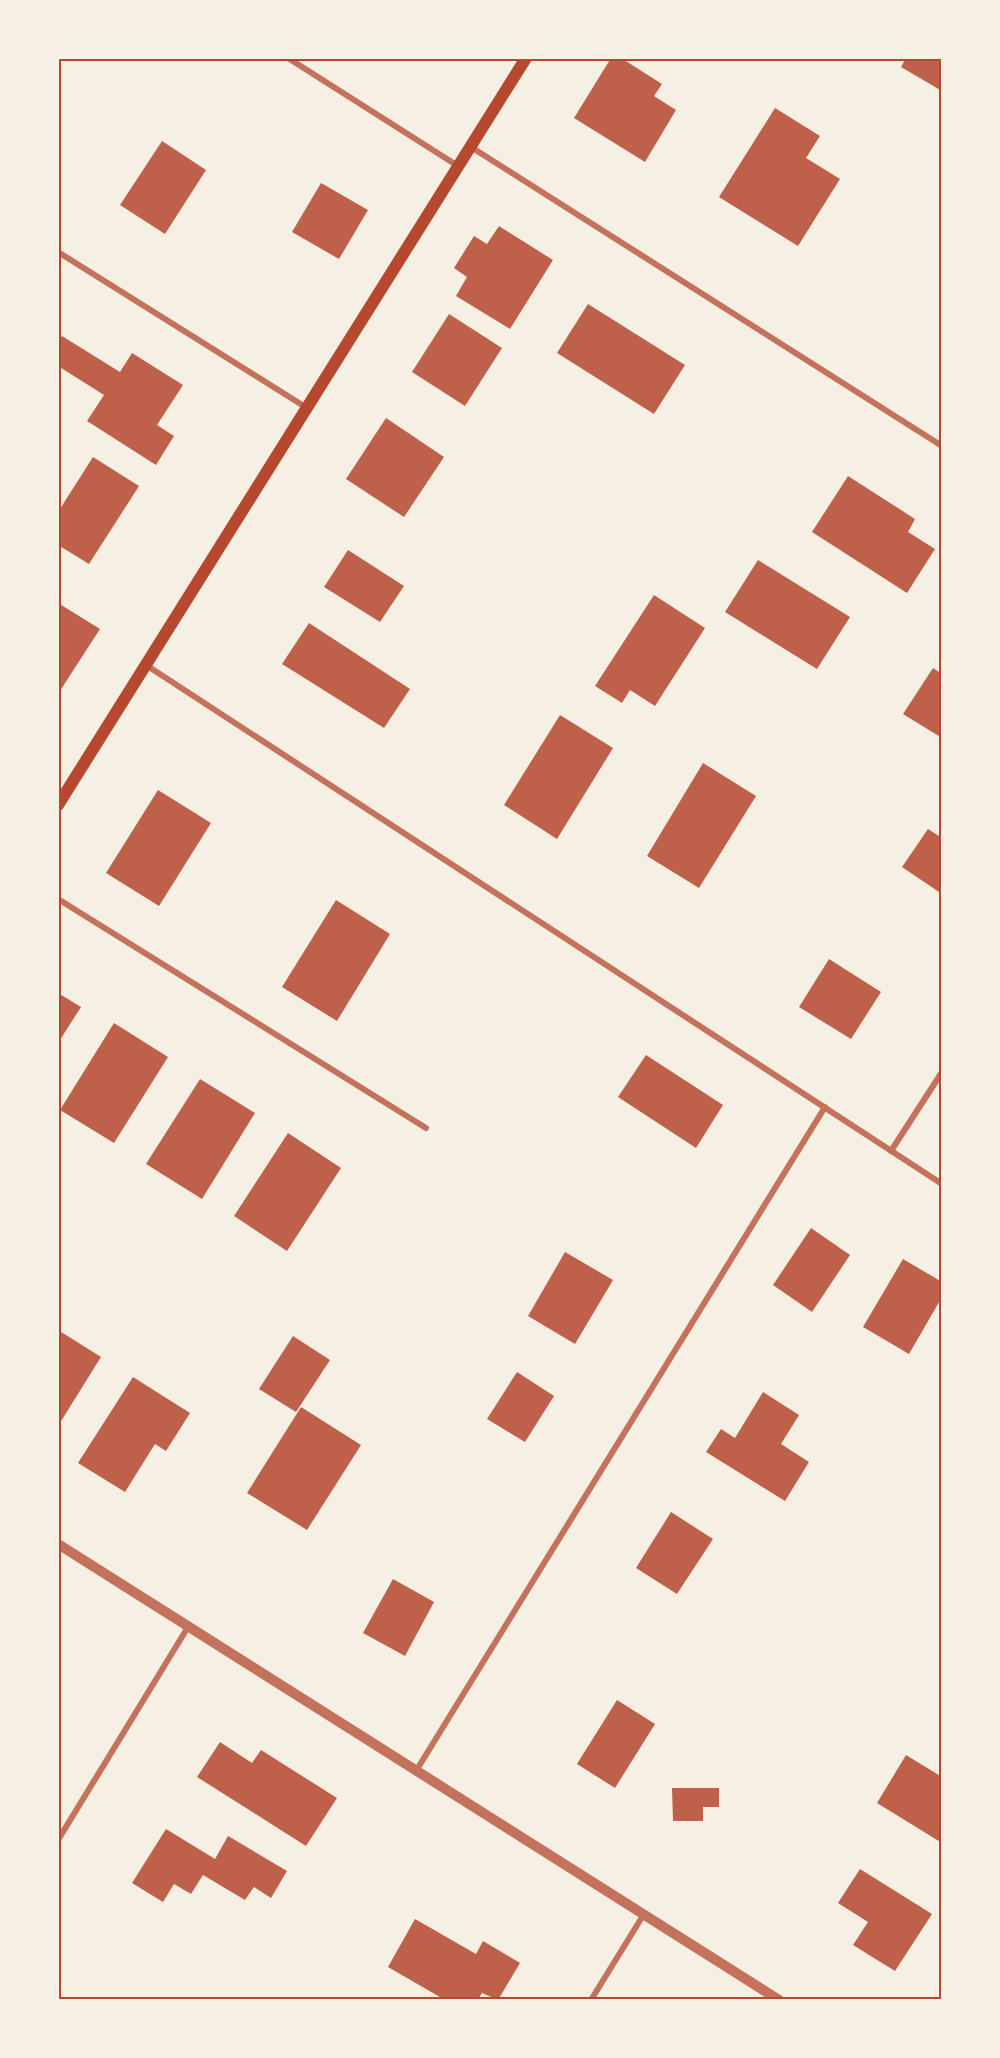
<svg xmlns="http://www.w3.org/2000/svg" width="1000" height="2058" font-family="Inter,sans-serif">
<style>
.building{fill:#bf614a}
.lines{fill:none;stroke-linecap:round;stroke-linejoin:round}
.minor{stroke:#c5725c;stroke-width:6}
.tertiary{stroke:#c5725c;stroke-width:10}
.secondary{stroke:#b5482f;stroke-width:12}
.neatline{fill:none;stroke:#b5482f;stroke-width:2}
</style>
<rect width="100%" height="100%" fill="#f6efe4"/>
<g class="building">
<polygon points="611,58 621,58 662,84 654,96 676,110 645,162 574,118"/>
<polygon points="906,58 942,58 942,91 901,67"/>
<polygon points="775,108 820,136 806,158 840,179 798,246 719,197"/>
<polygon points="162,141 206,170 165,234 120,205"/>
<polygon points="321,183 368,210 339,259 292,232"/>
<polygon points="499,226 553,260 510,329 456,296 467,277 454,268 474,236 487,244"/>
<polygon points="588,304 685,365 654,414 557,353"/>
<polygon points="449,314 502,348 465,406 412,372"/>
<polygon points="62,336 120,372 132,353 183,385 157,425 174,436 156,465 87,421 104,395 58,366 58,341"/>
<polygon points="386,418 444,457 404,517 346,479"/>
<polygon points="93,457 139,486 89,564 58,545 58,512"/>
<polygon points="848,476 915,519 908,532 935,549 907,593 812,532"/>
<polygon points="348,550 404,586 380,622 324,587"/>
<polygon points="758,560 850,617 817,669 725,612"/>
<polygon points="654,595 705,628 655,706 630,690 622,703 595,686"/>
<polygon points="58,603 100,629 58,694"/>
<polygon points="309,623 410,689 384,728 282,664"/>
<polygon points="933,668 942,674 942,738 903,714"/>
<polygon points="560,715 613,748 557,839 504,805"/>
<polygon points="703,763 756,796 699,888 647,856"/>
<polygon points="158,790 211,823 159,906 106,873"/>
<polygon points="928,829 942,838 942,894 902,867"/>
<polygon points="336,900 390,934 337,1021 282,987"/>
<polygon points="829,959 881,992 851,1039 799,1007"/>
<polygon points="58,993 81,1007 58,1043"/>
<polygon points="114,1023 168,1057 114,1143 60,1110"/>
<polygon points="646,1055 723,1105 696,1148 618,1097"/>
<polygon points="200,1079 255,1113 202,1199 146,1164"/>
<polygon points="288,1133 341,1168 287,1251 234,1216"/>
<polygon points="811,1228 850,1255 812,1312 773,1285"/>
<polygon points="565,1252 613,1280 575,1344 528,1316"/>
<polygon points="903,1259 942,1282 942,1297 909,1354 863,1327"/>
<polygon points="58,1330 101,1357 58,1426"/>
<polygon points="293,1336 330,1360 296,1412 259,1389"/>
<polygon points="517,1372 554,1396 525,1442 487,1419"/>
<polygon points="133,1377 190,1413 166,1451 155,1444 125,1492 78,1463"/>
<polygon points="763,1392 799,1415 781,1444 809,1462 785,1501 706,1452 721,1429 735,1438"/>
<polygon points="301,1407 361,1445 307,1530 247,1493"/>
<polygon points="671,1512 713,1539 677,1594 636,1568"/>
<polygon points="393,1579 434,1602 405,1656 363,1633"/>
<polygon points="617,1700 655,1724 615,1788 577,1764"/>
<polygon points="220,1742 252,1763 261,1750 337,1798 306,1846 197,1777"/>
<polygon points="906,1755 942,1777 942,1843 877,1803"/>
<polygon points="672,1788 719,1788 719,1807 703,1807 703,1821 673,1821"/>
<polygon points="166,1829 215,1859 228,1836 287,1871 271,1898 254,1887 245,1900 203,1875 191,1894 174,1884 163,1902 132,1883"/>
<polygon points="860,1869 932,1914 895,1971 853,1945 868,1922 838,1903"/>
<polygon points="415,1919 476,1954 483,1941 520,1963 498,2000 482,1993 478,2000 445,2000 388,1967"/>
</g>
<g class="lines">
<g class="minor">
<polyline points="288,58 458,166"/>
<polyline points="471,147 942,446"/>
<polyline points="58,252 307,408"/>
<polyline points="146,665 942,1184"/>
<polyline points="58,899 426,1128"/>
<polyline points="891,1151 942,1072"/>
<polyline points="416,1771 825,1107"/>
<polyline points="58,1840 188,1627"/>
<polyline points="591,2000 644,1914"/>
</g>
<polyline class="tertiary" points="58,1544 779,2000"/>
<polyline class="secondary" points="58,805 526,58"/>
</g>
<rect width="1000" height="2058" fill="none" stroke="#f6efe4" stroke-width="120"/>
<rect x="60" y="60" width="880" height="1938" class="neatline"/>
</svg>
